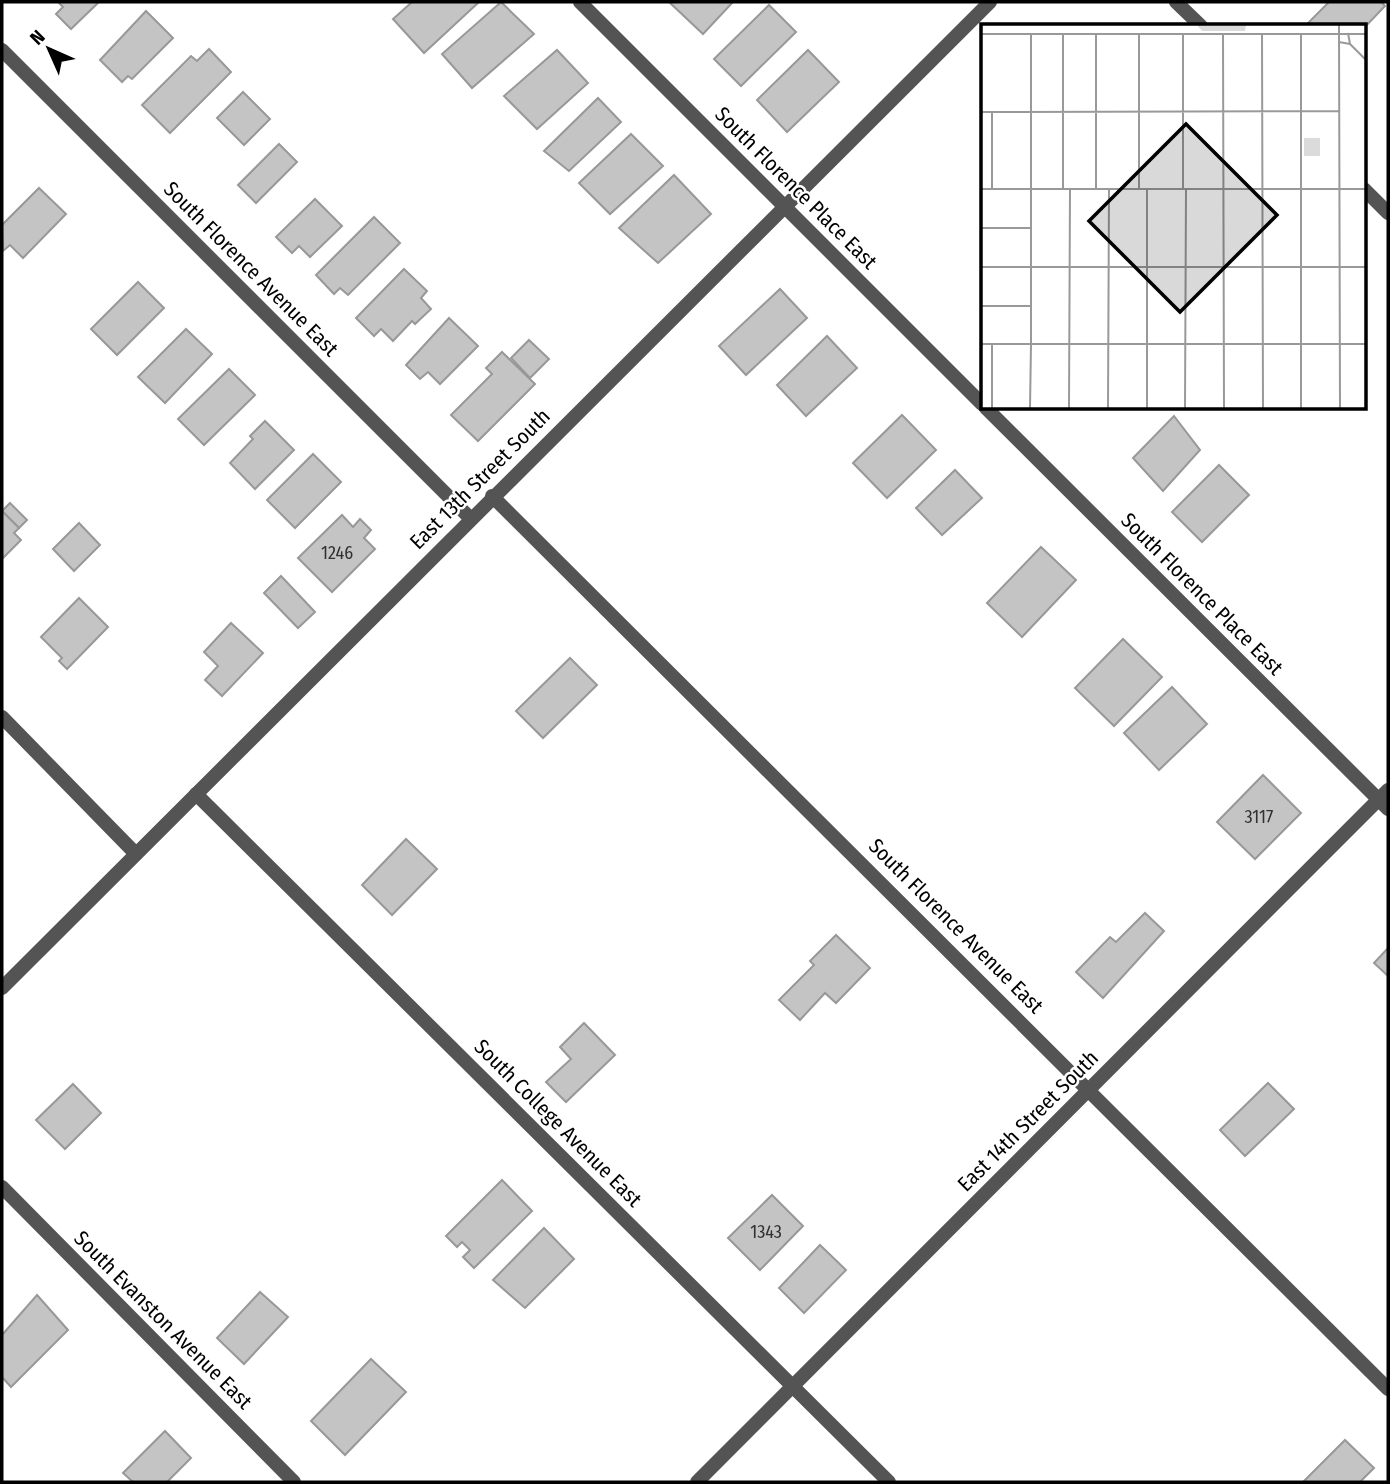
<svg xmlns="http://www.w3.org/2000/svg" width="1390" height="1484" font-family="'Fira Sans Condensed',sans-serif">
<style>
.building{fill:#c4c4c4;stroke:#989898;stroke-width:2}
.lines{fill:none;stroke-linecap:round;stroke-linejoin:round}
.street{stroke:#545454;stroke-width:14}
.labels{text-anchor:middle;stroke-width:5;stroke-linejoin:round;paint-order:stroke}
.number-label{font-size:18px;fill:#313131}
.street-label{font-size:21px;fill:#000;stroke:#fff}
.inset-road{fill:none;stroke:#999;stroke-width:2}
.view{fill:#000;fill-opacity:0.15;stroke:#000;stroke-width:3.5}
.inset-edge{fill:none;stroke:#000;stroke-width:3.5}
</style>
<rect width="100%" height="100%" fill="#fff"/>
<g class="building">
<polygon points="58,2 99,2 71,29 56,14 63,7"/>
<polygon points="412,2 479,2 424,53 393,19"/>
<polygon points="501,2 534,34 472,88 442,54"/>
<polygon points="669,2 733,2 703,34"/>
<polygon points="1329,2 1381,2 1385,6 1364,28 1305,26"/>
<polygon points="769,5 796,32 741,86 714,59"/>
<polygon points="146,11 173,38 132,79 128,76 122,82 100,60"/>
<polygon points="209,49 231,72 170,133 142,105 191,56 197,61"/>
<polygon points="557,50 588,83 537,129 504,96"/>
<polygon points="808,50 839,82 787,132 757,100"/>
<polygon points="243,92 270,119 244,145 217,118"/>
<polygon points="598,98 621,122 569,171 544,151"/>
<polygon points="631,134 663,166 610,214 579,183"/>
<polygon points="279,144 297,162 256,203 238,185"/>
<polygon points="674,175 711,214 658,263 619,228"/>
<polygon points="39,188 66,214 23,258 10,245 3,251 2,225"/>
<polygon points="315,199 342,226 310,257 299,246 292,253 276,237"/>
<polygon points="374,217 400,243 348,295 340,288 334,294 316,275"/>
<polygon points="404,269 427,291 421,298 431,309 415,324 412,321 393,341 381,329 374,336 356,318"/>
<polygon points="138,282 164,308 117,355 91,329"/>
<polygon points="780,289 807,318 746,375 719,346"/>
<polygon points="449,318 478,346 440,384 428,372 420,379 406,365"/>
<polygon points="186,329 212,354 165,403 138,377"/>
<polygon points="827,336 857,368 806,416 777,385"/>
<polygon points="529,340 549,359 530,378 511,358"/>
<polygon points="502,352 535,384 478,441 451,415 492,374 486,368"/>
<polygon points="229,369 255,395 204,445 178,419"/>
<polygon points="902,415 936,450 887,498 853,463"/>
<polygon points="1174,416 1200,450 1163,491 1133,458"/>
<polygon points="265,421 294,450 255,489 230,463 253,439 250,436"/>
<polygon points="313,454 341,482 295,528 267,500"/>
<polygon points="1219,465 1249,495 1202,542 1172,512"/>
<polygon points="955,470 982,498 942,535 916,508"/>
<polygon points="10,503 27,520 19,528 2,511"/>
<polygon points="2,511 19,528 14,533 21,540 2,559"/>
<polygon points="342,515 353,527 360,519 371,530 364,538 375,549 332,592 298,558"/>
<polygon points="79,523 100,545 74,571 53,549"/>
<polygon points="1041,547 1076,580 1022,637 987,603"/>
<polygon points="281,576 315,612 298,628 264,593"/>
<polygon points="79,598 108,627 67,669 59,661 62,658 41,637"/>
<polygon points="231,623 263,653 222,696 205,680 218,666 204,652"/>
<polygon points="1123,639 1162,677 1114,726 1075,688"/>
<polygon points="570,658 597,685 543,738 516,711"/>
<polygon points="1172,687 1207,724 1159,770 1124,733"/>
<polygon points="1263,775 1301,813 1255,859 1217,822"/>
<polygon points="406,839 437,869 392,915 362,885"/>
<polygon points="1145,913 1164,931 1103,998 1076,972 1110,937 1116,942"/>
<polygon points="836,935 870,968 836,1003 825,993 800,1020 779,1000 814,965 810,961"/>
<polygon points="1388,948 1388,976 1374,963"/>
<polygon points="584,1023 615,1055 566,1102 546,1082 571,1059 560,1047"/>
<polygon points="1268,1083 1294,1109 1245,1156 1220,1130"/>
<polygon points="73,1084 101,1113 65,1149 36,1120"/>
<polygon points="502,1180 532,1211 474,1268 463,1257 470,1250 462,1242 457,1247 446,1236"/>
<polygon points="772,1195 803,1226 760,1270 728,1238"/>
<polygon points="544,1228 574,1259 525,1308 493,1280"/>
<polygon points="820,1245 846,1270 804,1313 779,1288"/>
<polygon points="260,1292 288,1317 244,1364 217,1338"/>
<polygon points="37,1295 68,1330 11,1387 2,1377 2,1335"/>
<polygon points="371,1359 406,1392 345,1455 311,1421"/>
<polygon points="165,1431 191,1458 167,1482 133,1482 123,1473"/>
<polygon points="1345,1440 1374,1468 1360,1482 1303,1482"/>
</g>
<g class="lines">
<g class="street">
<polyline points="580,2 982,404"/>
<polyline points="1176,2 1201,26"/>
<polyline points="2,50 470,518"/>
<polyline points="1364,189 1388,213"/>
<polyline points="986,408 1388,809"/>
<polyline points="492,496 1388,1389"/>
<polyline points="2,717 136,854"/>
<polyline points="196,794 889,1482"/>
<polyline points="2,988 990,2"/>
<polyline points="2,1187 294,1482"/>
<polyline points="697,1482 1388,790"/>
</g>
</g>
<g class="labels">
<g class="number-label">
<text x="337" y="559">1246</text>
<text x="1259" y="823">3117</text>
<text x="766" y="1238">1343</text>
</g>
<g class="street-label">
<text transform="translate(796 188) rotate(45)" y="7">South Florence Place East</text>
<text transform="translate(251 269) rotate(45)" y="7">South Florence Avenue East</text>
<text transform="translate(480 479) rotate(-45)" y="7">East 13th Street South</text>
<text transform="translate(1202 594) rotate(45)" y="7">South Florence Place East</text>
<text transform="translate(956 926) rotate(45)" y="7">South Florence Avenue East</text>
<text transform="translate(1028 1121) rotate(-45)" y="7">East 14th Street South</text>
<text transform="translate(558 1123) rotate(45)" y="7">South College Avenue East</text>
<text transform="translate(163 1320) rotate(45)" y="7">South Evanston Avenue East</text>
</g>
</g>
<g transform="translate(981 24)">
<rect width="385" height="385" fill="#fff"/>
<path d="M216,1H265L264,7H221ZM323,114H339V132H323Z" fill="#dbdbdb"/>
<path class="inset-road" d="M358,1L359,384M0,10H385M82,10V165M115,10V165M242,10L243,384M281,10L282,384M320,10V384M358,18L369,20L367,9M369,20L385,36M0,88L358,87M0,165H385M11,165V88M158,165V10M202,165V10M0,204H50M0,243H385M0,282H50M0,320H385M50,320V10M11,384V320M49,384L50,320M88,384L89,165M127,384L128,165M166,384V165M204,384L205,165"/>
<path class="view" d="M205,100L296,191L199,288L108,197Z"/>
<rect width="385" height="385" class="inset-edge"/>
</g>
<rect width="1390" height="1484" fill="none" stroke="#000000" stroke-width="7"/>
<g transform="translate(49 49) rotate(315)" stroke="#ffffff" stroke-width="5" paint-order="stroke">
<path d="M0-5L12 26L0 18L-12 26Z" fill="#000000"/>
<text y="-10" font-size="19" font-weight="bold" text-anchor="middle" fill="#000000">N</text>
</g>
</svg>
